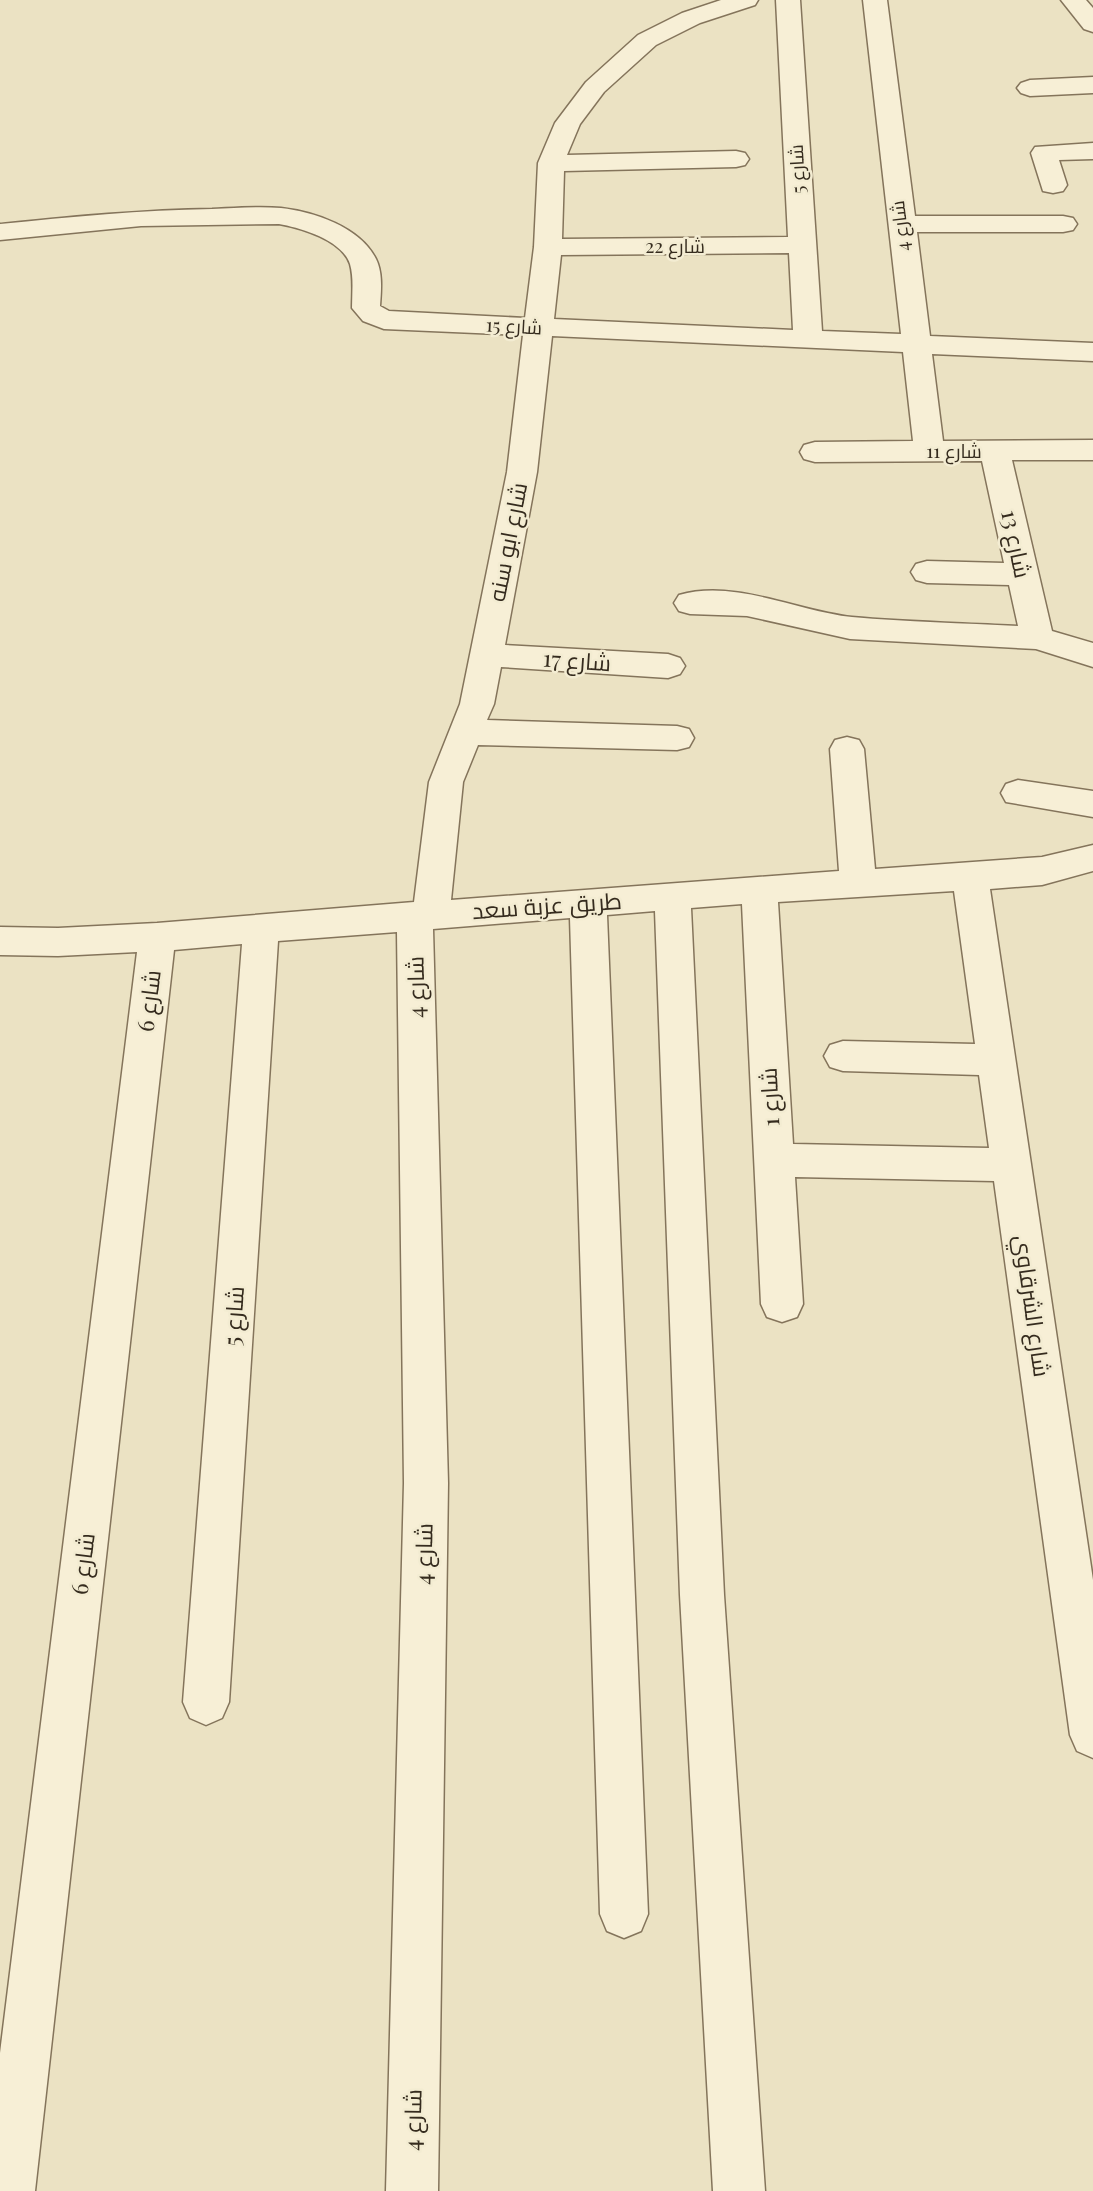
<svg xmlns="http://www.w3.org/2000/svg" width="1093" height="2191" font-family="'Playfair Display',Cairo,serif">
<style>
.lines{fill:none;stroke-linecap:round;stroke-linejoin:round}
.minor-casing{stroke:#84745b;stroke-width:3}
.minor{fill:#f7efd6;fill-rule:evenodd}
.labels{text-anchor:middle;stroke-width:5;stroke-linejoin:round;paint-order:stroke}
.far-street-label{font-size:19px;fill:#352b1e;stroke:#f3ecd2}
.street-label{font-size:23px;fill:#352b1e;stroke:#f3ecd2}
</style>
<rect width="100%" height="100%" fill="#ebe2c3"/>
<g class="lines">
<defs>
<g id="minor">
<path d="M721,0H758L755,5L700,23L656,45L604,92L580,124L567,155L736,151L745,153L749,159L745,165L736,167L564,171L562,239L788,237L776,0H800L822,331L901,334L863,0H887L915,216H1063L1073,218L1077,224L1073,230L1063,232H917L930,336L1093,343V361L932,354L943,441L1093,440V460H1012L1052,631L1093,643V667L1036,649L850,639L747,616L690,614L679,611L674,603L679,595C735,579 797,611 852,617C907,622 963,623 1018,626L1009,585L927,583L916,580L911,572L916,564L927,561L1004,563L982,461L815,462L804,459L800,452L804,445L815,442L913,441L903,352L552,336L537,472L505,645L668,654L680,658L685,666L680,674L668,678L501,667L494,704L487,720L677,726L689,729L694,738L689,747L677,750L478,745L463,782L451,900L839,871L830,749L835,740L847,737L859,740L864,749L875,869L1042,857L1093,845V871L1042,885L990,889L1093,1580V1758L1077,1751L1070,1735L994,1181L795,1177L803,1304L797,1317L782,1322L767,1317L761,1304L742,904L691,908L724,1595L765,2191H713L680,1595L655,911L607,915L648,1914L641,1931L624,1938L607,1931L600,1914L570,918L433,929L448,1483L438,2191H386L404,1483L397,932L278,941L229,1702L222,1718L206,1725L190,1718L183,1702L242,944L174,950L35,2191H0V2053L137,952L58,956L0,955V927L58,928L157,923L414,902L429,782L460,704L507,472L523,335L384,329L363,321L352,308C352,293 354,278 350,264C342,240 301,228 279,224L141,226L0,240V224C71,217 141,210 212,209C235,208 259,206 281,208C315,212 360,227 376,259C383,273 381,291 380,306L389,311L525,318L534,247L538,163L555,123L586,82L638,35L682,13ZM789,253L793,330L554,319L561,255ZM954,891L975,1044L843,1041L830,1045L824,1056L830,1067L843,1071L979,1075L989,1148L793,1144L778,902Z"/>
<polygon points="1061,0 1086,0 1093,8 1093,32 1084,29"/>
<polygon points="1093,77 1093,93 1030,96 1021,93 1017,88 1021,83 1030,80"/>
<polygon points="1093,143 1093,159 1059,160 1067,185 1063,191 1053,193 1043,191 1031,153 1035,147"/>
<polygon points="1018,780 1093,791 1093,817 1006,802 1001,793 1006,784"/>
</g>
</defs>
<use href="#minor" class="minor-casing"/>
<use href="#minor" class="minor"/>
</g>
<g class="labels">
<g class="far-street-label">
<text transform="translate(797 169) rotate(-93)" y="7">شارع 5</text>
<text transform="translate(900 226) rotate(-97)" y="7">شارع 4</text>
<text x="675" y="253">شارع 22</text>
<text transform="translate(514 326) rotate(3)" y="7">شارع 15</text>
<text x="954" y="458">شارع 11</text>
</g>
<g class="street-label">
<text transform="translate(508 542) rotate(-79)" y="8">شارع ابو سنه</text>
<text transform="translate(1016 544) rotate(78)" y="8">شارع 13</text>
<text transform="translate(577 661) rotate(4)" y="8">شارع 17</text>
<text transform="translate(547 906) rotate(-4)" y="8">طريق عزبة سعد</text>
<text transform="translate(416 987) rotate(-91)" y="8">شارع 4</text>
<text transform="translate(149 1001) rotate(-83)" y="8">شارع 6</text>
<text transform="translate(770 1097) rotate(-93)" y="8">شارع 1</text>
<text transform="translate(1032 1306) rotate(82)" y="8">شارع الشرقاوي</text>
<text transform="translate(234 1316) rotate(-86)" y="8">شارع 5</text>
<text transform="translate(424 1554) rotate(-89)" y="8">شارع 4</text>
<text transform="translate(83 1564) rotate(-83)" y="8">شارع 6</text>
<text transform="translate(413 2120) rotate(-89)" y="8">شارع 4</text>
</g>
</g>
</svg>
